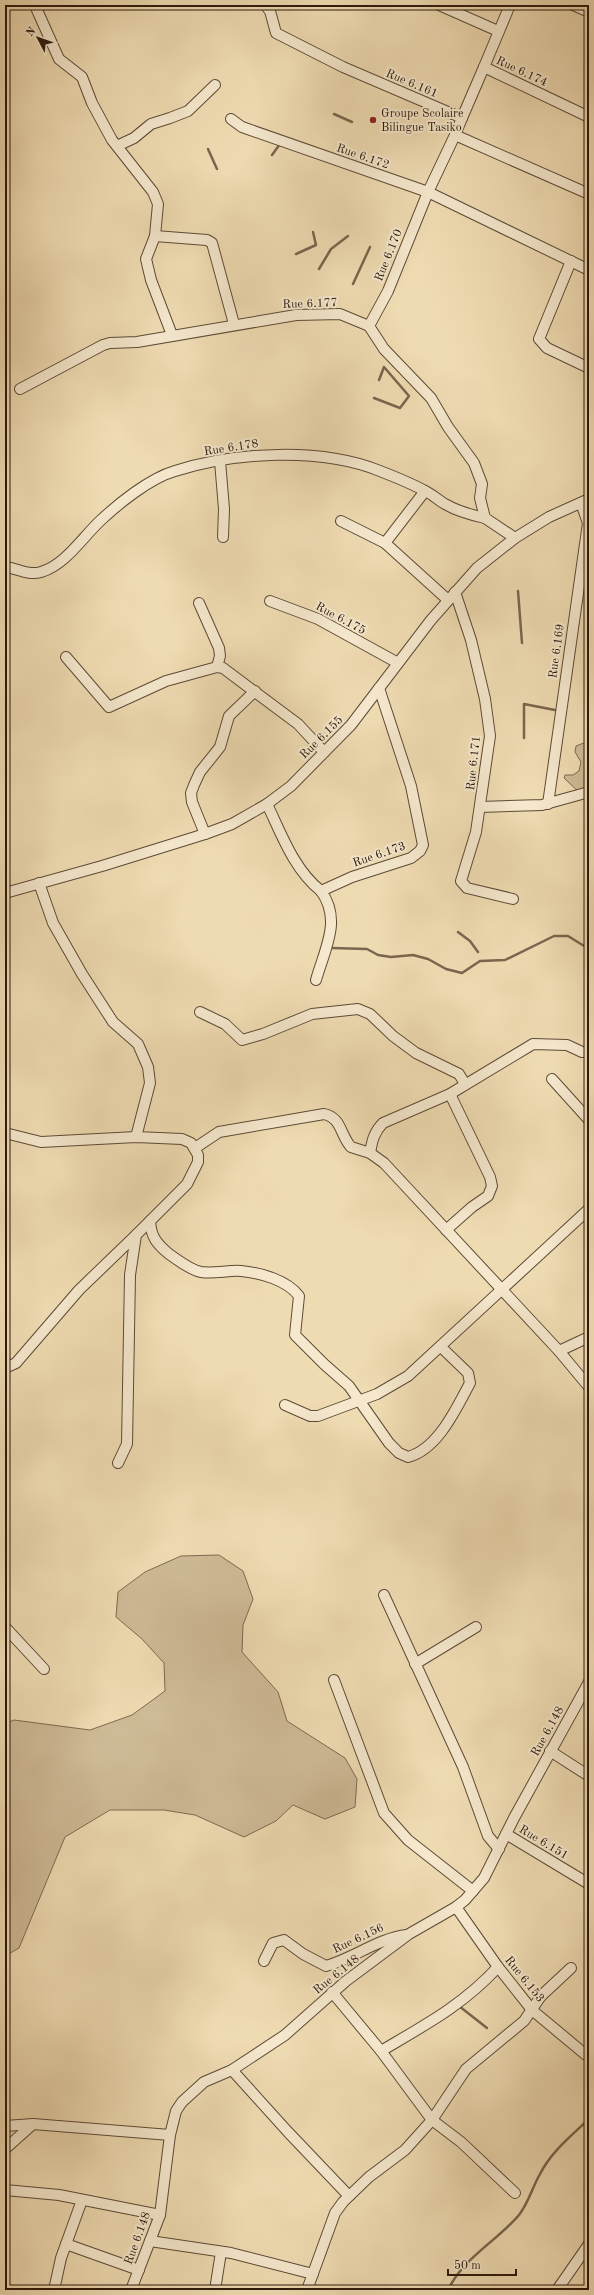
<svg xmlns="http://www.w3.org/2000/svg" width="594" height="2295" font-family="'Old Standard TT',serif">
<style>
.green{fill:#ceba96;stroke:#7d6a51}
.lines{fill:none;stroke-linecap:round;stroke-linejoin:round}
.stream{stroke:#79664e;stroke-width:2.5}
.minor-casing{stroke:#5d4a36;stroke-width:12}
.minor{stroke:#f5e8cd;stroke-width:10}
.poi-dot{fill:#8f2418;stroke:#f5e8cd;stroke-width:1.5}
.labels{text-anchor:middle;stroke-width:4;stroke-linejoin:round;paint-order:stroke}
.street-label{font-size:12px;fill:#2c190c;stroke:#f5e8cd}
.poi-label{font-size:12px;fill:#2c190c;stroke:#f5e8cd;text-anchor:start}
</style>
<rect width="100%" height="100%" fill="#efdbb2"/>
<filter id="stains"><feTurbulence type="fractalNoise" baseFrequency=".005" numOctaves="4"/><feColorMatrix values="0 0 0 0 .2 0 0 0 0 .09 0 0 0 0 .02 0 0 0 .5 -.17"/></filter>
<radialGradient id="worn" r=".72"><stop offset=".6" stop-color="#630" stop-opacity="0"/><stop offset="1" stop-color="#630" stop-opacity=".3"/></radialGradient>
<g class="green">
<polygon points="589,741 589,797 582,795 564,778 565,775 573,775 579,771 581,762 575,752 576,746"/>
<polygon points="219,1555 243,1571 253,1599 243,1625 242,1652 278,1692 287,1721 345,1758 357,1779 355,1807 325,1819 293,1805 276,1821 244,1837 195,1815 164,1810 110,1810 65,1837 19,1948 5,1956 5,1724 14,1720 90,1730 132,1715 165,1691 164,1663 142,1639 116,1617 118,1592 145,1572 181,1556"/>
</g>
<g class="lines">
<g class="stream">
<polyline points="334,114 352,122"/>
<polyline points="208,149 217,169"/>
<polyline points="272,155 280,144"/>
<polyline points="296,254 316,245 313,232"/>
<polyline points="319,269 331,249 348,236"/>
<polyline points="353,284 370,247"/>
<polyline points="374,398 400,408 409,396 384,367 379,380"/>
<polyline points="518,591 522,643"/>
<polyline points="524,738 524,704 555,710"/>
<polyline points="458,932 470,941 478,952"/>
<polyline points="332,948 367,949 378,955 391,957 413,955 428,959 446,969 462,973 480,961 505,960 554,936 568,936 589,949"/>
<polyline points="459,2006 487,2028"/>
<path d="M448,2290C463,2258 497,2241 519,2215C529,2202 532,2188 540,2174C551,2152 571,2136 589,2119"/>
</g>
<defs>
<g id="minor">
<polyline points="265,5 270,11 276,33 343,67 462,118 455,135 589,194"/>
<polyline points="439,5 498,31"/>
<polyline points="510,5 484,67 589,117"/>
<polyline points="573,5 589,12"/>
<polyline points="37,10 59,59 82,77 92,103 112,140 153,192 158,204 155,236 146,259 151,280 172,335"/>
<polyline points="462,118 484,67"/>
<polyline points="231,119 242,127 428,192 455,135"/>
<polyline points="117,146 134,138 151,124 170,118 188,111 215,85"/>
<polyline points="155,236 207,240 212,243 234,324"/>
<polyline points="571,261 539,339 547,348 589,368"/>
<polyline points="369,326 388,291 428,192 589,270"/>
<polyline points="20,389 103,345 110,343 137,342 296,315 340,314 369,326 384,349 431,398 448,427 474,463 482,484 480,498 485,518 515,538"/>
<polyline points="220,461 224,509 223,537"/>
<polyline points="341,521 385,543 448,600"/>
<polyline points="385,543 425,491"/>
<path d="M5,567C17,568 28,576 41,572C65,565 82,538 100,521C118,504 150,478 175,471C236,452 320,447 380,471C395,477 411,483 425,491C432,494 438,500 445,504C457,511 471,515 485,518"/>
<polyline points="455,592 471,640 485,699 490,736 476,832 461,881 467,888 513,899"/>
<polyline points="270,601 318,619 398,663"/>
<polyline points="199,603 219,648 220,656 217,667"/>
<polyline points="66,657 109,707 166,681 217,667 223,668 298,724 324,752"/>
<path d="M267,804C281,833 294,870 321,891"/>
<polyline points="548,804 588,523 581,503"/>
<polyline points="480,807 542,805 589,792"/>
<polyline points="205,834 192,802 191,793 194,785 200,772 220,747 229,716 255,691"/>
<polyline points="39,883 53,923 82,974 113,1022 138,1044 148,1067 150,1083 136,1137"/>
<polyline points="5,893 102,866 205,834 232,824 267,804 291,786 351,725 431,620 477,568 515,538 549,517 589,499"/>
<path d="M316,980C325,948 342,920 321,891L352,877L411,858L420,851L423,845L411,786L379,688"/>
<polyline points="200,1012 225,1024 242,1040 263,1034 312,1014 358,1009 370,1014 393,1036 416,1053 459,1074 465,1084"/>
<polyline points="552,1079 589,1120"/>
<polyline points="5,1133 41,1142 136,1137 182,1139 191,1143 198,1155 198,1162 187,1184 136,1235 130,1275 127,1444 118,1463"/>
<path d="M195,1148L219,1132L324,1114C342,1118 340,1135 351,1147L370,1153L384,1163L559,1351L589,1387"/>
<path d="M370,1153C372,1141 374,1132 383,1123L450,1094L533,1044L567,1045L582,1052"/>
<path d="M150,1221C151,1237 157,1244 169,1254C178,1260 190,1270 201,1272C215,1274 228,1270 241,1271C261,1273 287,1280 299,1296L295,1335L324,1364L349,1386L389,1443L399,1453L408,1457C438,1449 456,1409 470,1383L468,1373L441,1347"/>
<polyline points="446,1230 472,1207 488,1196 492,1186 490,1177 450,1094"/>
<polyline points="559,1351 589,1337"/>
<polyline points="5,1368 16,1363 79,1290 136,1235"/>
<polyline points="285,1405 310,1416 318,1416 377,1394 408,1376 589,1209"/>
<polyline points="384,1595 463,1767 488,1836 499,1849"/>
<polyline points="5,1627 44,1669"/>
<polyline points="415,1664 476,1627"/>
<polyline points="334,1680 384,1813 408,1840 473,1891"/>
<polyline points="550,1751 589,1776"/>
<polyline points="506,1834 589,1884"/>
<polyline points="456,1907 498,1967 532,2010 586,2055"/>
<path d="M264,1961L273,1943L284,1940L303,1954L326,1966C354,1958 379,1938 407,1935"/>
<polyline points="332,1992 381,2051 432,2120 461,2142 515,2193"/>
<path d="M381,2051C425,2025 463,2005 498,1967"/>
<polyline points="232,2070 288,2132 349,2196"/>
<polyline points="5,2126 33,2124 170,2135"/>
<polyline points="5,2149 33,2124"/>
<polyline points="5,2190 59,2195 160,2215"/>
<polyline points="150,2241 231,2253 313,2274"/>
<polyline points="66,2244 139,2270"/>
<polyline points="54,2290 61,2258 82,2200"/>
<polyline points="131,2290 160,2215 170,2135 176,2111 182,2102 204,2082 232,2070 285,2035 346,1981 409,1934 456,1907 465,1900 484,1878 514,1818 589,1682"/>
<polyline points="215,2290 221,2252"/>
<polyline points="307,2290 335,2213 343,2202 369,2177 405,2150 432,2120 466,2069 524,2021 541,1996 571,1968"/>
<polyline points="557,2290 589,2244"/>
</g>
</defs>
<use href="#minor" class="minor-casing"/>
<use href="#minor" class="minor"/>
</g>
<circle class="poi-dot" cx="373" cy="120" r="4"/>
<g class="labels">
<g class="street-label">
<text transform="translate(522 71) rotate(25)" y="4">Rue 6.174</text>
<text transform="translate(412 83) rotate(23)" y="4">Rue 6.161</text>
<text transform="translate(363 156) rotate(19)" y="4">Rue 6.172</text>
<text transform="translate(388 255) rotate(-68)" y="4">Rue 6.170</text>
<text transform="translate(310 303) rotate(-2)" y="4">Rue 6.177</text>
<text transform="translate(231 447) rotate(-9)" y="4">Rue 6.178</text>
<text transform="translate(341 618) rotate(28)" y="4">Rue 6.175</text>
<text transform="translate(556 651) rotate(-82)" y="4">Rue 6.169</text>
<text transform="translate(321 737) rotate(-45)" y="4">Rue 6.155</text>
<text transform="translate(473 763) rotate(-84)" y="4">Rue 6.171</text>
<text transform="translate(379 854) rotate(-19)" y="4">Rue 6.173</text>
<text transform="translate(547 1731) rotate(-61)" y="4">Rue 6.148</text>
<text transform="translate(544 1842) rotate(31)" y="4">Rue 6.151</text>
<text transform="translate(358 1938) rotate(-25)" y="4">Rue 6.156</text>
<text transform="translate(336 1974) rotate(-39)" y="4">Rue 6.148</text>
<text transform="translate(525 1979) rotate(51)" y="4">Rue 6.153</text>
<text transform="translate(137 2238) rotate(-70)" y="4">Rue 6.148</text>
</g>
<g class="poi-label">
<text x="381" y="117">Groupe Scolaire<tspan x="381" dy="14">Bilingue Tasiko</tspan></text>
</g>
</g>
<rect width="594" height="2295" fill="none" stroke="#efdbb2" stroke-width="20"/>
<rect x="6" y="6" width="582" height="2283" fill="none" stroke="#2c190c" stroke-width="2"/>
<rect x="10" y="10" width="574" height="2275" fill="none" stroke="#2c190c"/>
<g transform="translate(38 38) rotate(311)" stroke="#f5e8cd" stroke-width="3" paint-order="stroke">
<path d="M0-3L7 15L0 10L-7 15Z" fill="#2c190c"/>
<text y="-6" font-size="11" font-weight="bold" text-anchor="middle" fill="#2c190c">N</text>
</g>
<path d="M448 2269v6h68v-6" fill="none" stroke="#2c190c" stroke-width="2"/>
<text x="454" y="2269" font-size="12" fill="#2c190c" stroke="#f5e8cd" stroke-width="3" paint-order="stroke">50 m</text>
<rect width="100%" height="100%" filter="url(#stains)"/>
<rect width="100%" height="100%" fill="url(#worn)"/>
</svg>
